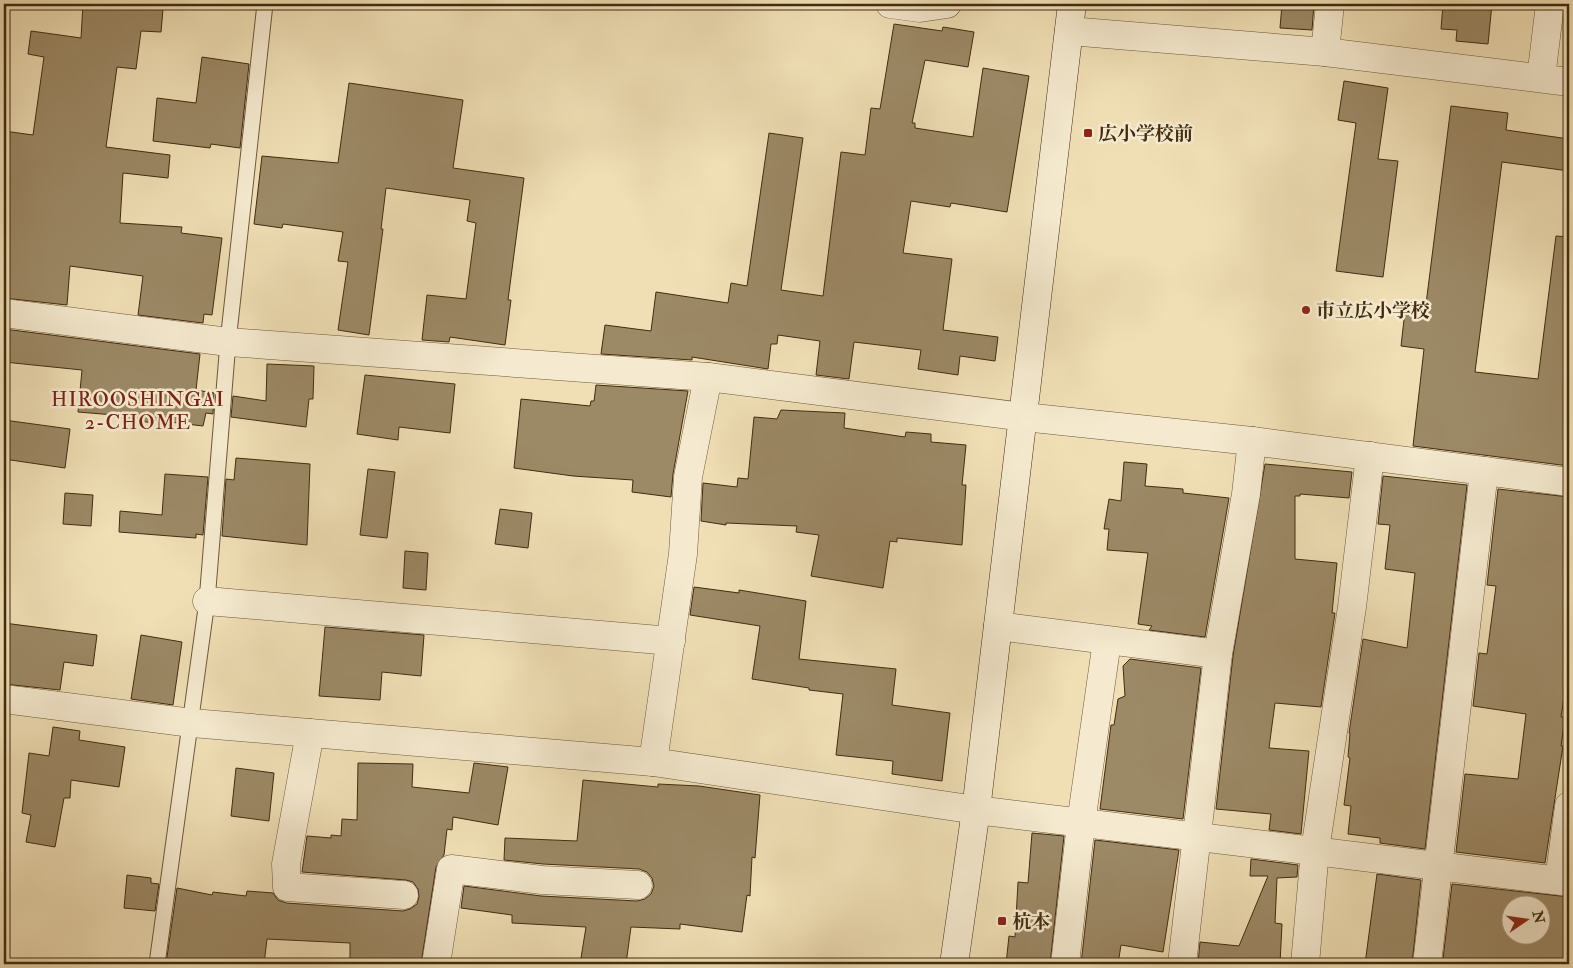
<svg xmlns="http://www.w3.org/2000/svg" width="1573" height="968" font-family="'IM FELL Double Pica','Noto Serif JP',serif">
<style>
.building{fill:#9c8966;stroke:#412c11;fill-rule:evenodd}
.lines{fill:none;stroke-linecap:round;stroke-linejoin:round}
.lane-casing{stroke:#6d593a;stroke-width:17}
.street-casing{stroke:#6d593a;stroke-width:29}
.secondary-casing{stroke:#412c11;stroke-width:29}
.lane{stroke:#f5eacf;stroke-width:15}
.street{stroke:#f5eacf;stroke-width:28}
.secondary{stroke:#f5eacf;stroke-width:28}
.poi-dot{fill:#8f2418;stroke:#f5eacf;stroke-width:2}
.labels{text-anchor:middle;stroke-width:5;stroke-linejoin:round;paint-order:stroke}
.poi-label{font-size:19px;font-weight:bold;fill:#412c11;stroke:#f5eacf;text-anchor:start}
.neighbourhood-label{font-size:20px;letter-spacing:1px;fill:#7a1f14;stroke:#f5eacf}
</style>
<rect width="100%" height="100%" fill="#f0dfb5"/>
<filter id="stains"><feTurbulence type="fractalNoise" baseFrequency=".004" numOctaves="4"/><feColorMatrix values="0 0 0 0 .2 0 0 0 0 .09 0 0 0 0 .02 0 0 0 .5 -.17"/></filter>
<radialGradient id="worn" r=".72"><stop offset=".6" stop-color="#630" stop-opacity="0"/><stop offset="1" stop-color="#630" stop-opacity=".3"/></radialGradient>
<g class="building">
<polygon points="83,4 129,4 128,7 163,9 161,32 141,31 136,69 117,67 106,147 170,155 168,178 123,173 120,223 182,227 181,233 222,238 212,315 204,314 203,323 138,315 143,276 70,266 67,305 4,298 4,131 33,135 44,57 28,54 31,31 81,38"/>
<polygon points="1282,4 1314,4 1312,30 1280,28"/>
<polygon points="1443,4 1492,4 1488,44 1456,41 1457,30 1441,29"/>
<polygon points="894,24 942,31 943,27 974,32 968,67 925,60 912,123 915,123 915,128 973,137 983,68 1029,76 1007,212 951,203 950,207 911,201 903,253 952,259 943,330 998,337 995,361 960,356 958,375 918,369 921,350 854,342 849,379 816,375 820,341 778,335 777,344 771,344 768,369 692,357 692,360 601,354 605,325 651,331 656,292 728,303 731,283 747,286 769,133 803,138 781,290 823,296 841,152 865,155 871,108 880,109"/>
<polygon points="202,57 249,64 240,148 211,144 210,148 153,141 157,98 196,103"/>
<polygon points="1344,81 1388,88 1378,159 1398,161 1383,277 1336,271 1356,123 1338,120"/>
<polygon points="349,83 463,100 453,168 524,178 508,300 511,300 505,345 450,337 449,342 422,340 427,295 466,299 476,223 467,221 470,200 386,188 381,229 383,229 369,335 338,330 348,262 338,261 343,232 283,224 282,228 254,224 262,156 338,163"/>
<polygon points="1451,106 1508,113 1506,130 1569,139 1569,171 1502,162 1475,372 1538,379 1556,236 1569,237 1569,466 1413,446 1424,349 1401,346 1406,302 1426,304"/>
<polygon points="4,329 200,354 196,390 214,393 213,414 206,413 203,426 153,420 153,423 114,417 114,415 78,412 82,370 4,362"/>
<polygon points="267,364 314,366 313,399 309,399 306,427 231,417 233,396 266,401"/>
<polygon points="365,375 455,384 450,433 399,427 398,440 357,434"/>
<polygon points="596,385 688,391 673,474 671,497 632,492 633,480 573,476 514,468 521,399 590,406 591,401 594,401"/>
<polygon points="781,410 845,413 844,428 905,437 906,432 931,434 931,442 966,445 962,485 966,485 962,545 897,538 897,542 890,541 883,588 811,576 819,535 796,532 797,526 726,523 726,525 701,521 703,483 737,487 738,478 748,479 754,417 777,419"/>
<polygon points="4,420 70,429 65,468 4,459"/>
<polygon points="236,458 310,464 307,545 222,536 226,479 234,480"/>
<polygon points="1124,462 1147,464 1145,486 1183,489 1183,493 1229,498 1205,637 1149,630 1152,626 1138,624 1148,553 1107,550 1109,529 1104,529 1109,499 1121,501"/>
<polygon points="1265,464 1352,472 1349,498 1300,494 1300,496 1295,496 1295,559 1337,563 1332,613 1335,613 1321,707 1275,703 1269,748 1309,751 1301,834 1269,830 1271,814 1216,809 1233,656"/>
<polygon points="368,469 395,472 387,538 360,535"/>
<polygon points="165,474 208,477 203,535 196,534 196,538 119,532 120,511 162,515"/>
<polygon points="1383,476 1467,485 1425,849 1380,843 1380,838 1348,834 1351,806 1344,805 1350,758 1348,757 1350,733 1349,733 1363,639 1407,648 1415,573 1385,569 1390,525 1378,524"/>
<polygon points="1498,489 1569,497 1569,664 1561,717 1565,717 1561,746 1563,746 1545,863 1456,852 1465,774 1518,779 1526,714 1473,706 1479,653 1487,654 1496,586 1487,585"/>
<polygon points="65,493 93,495 91,526 63,524"/>
<polygon points="500,509 532,513 528,548 495,544"/>
<polygon points="405,551 428,553 426,590 403,588"/>
<polygon points="694,587 739,593 739,590 806,601 799,659 896,669 892,705 950,713 942,781 892,774 893,761 836,755 843,694 809,690 809,688 752,679 760,626 690,615"/>
<polygon points="4,623 97,635 93,666 64,662 60,690 4,684"/>
<polygon points="325,627 424,635 421,676 382,672 380,700 319,696"/>
<polygon points="141,635 182,642 173,705 131,699"/>
<polygon points="1130,659 1201,668 1183,819 1100,809 1111,725 1114,725 1118,699 1125,696 1123,666"/>
<polygon points="53,727 80,731 79,740 125,747 119,787 71,780 70,798 64,798 55,847 26,842 31,815 22,813 29,753 49,756"/>
<polygon points="358,763 413,764 412,787 469,793 474,763 508,767 498,825 453,817 452,830 447,829 444,855 436,867 421,964 350,964 350,943 267,939 264,964 166,964 177,888 212,895 213,892 246,896 247,891 273,893 278,900 286,903 403,911 410,909 417,904 419,897 418,889 413,882 406,880 302,872 307,836 331,838 331,835 341,836 342,819 357,820"/>
<polygon points="236,768 274,773 269,821 231,816"/>
<polygon points="583,780 658,787 658,784 699,786 760,795 755,858 752,857 750,896 747,895 742,932 680,924 680,929 631,927 626,964 580,964 586,927 512,923 512,915 461,908 464,886 541,896 637,901 645,899 651,894 654,886 652,878 647,872 639,869 543,864 504,860 505,838 577,841"/>
<polygon points="1032,833 1064,836 1050,964 1006,964 1009,936 1015,937 1018,882 1028,883"/>
<polygon points="1095,840 1179,850 1163,952 1121,945 1118,964 1081,964"/>
<polygon points="1251,859 1298,865 1297,877 1277,878 1275,923 1282,924 1280,964 1198,964 1200,942 1239,946 1268,876 1250,876"/>
<polygon points="1377,874 1421,880 1412,964 1365,964"/>
<polygon points="127,875 151,878 151,883 159,884 155,911 124,908"/>
<path d="M1452,884L1569,897V964H1490L1443,959ZM1510,906H1540V936H1510Z"/>
</g>
<g class="lines">
<defs>
<polyline id="lane" points="157,964 207,601 228,342 265,4"/>
<g id="street">
<polyline points="890,4 920,8 947,4"/>
<polyline points="1069,31 1325,52 1569,82"/>
<polyline points="1325,52 1330,4"/>
<polyline points="1541,78 1550,4"/>
<polyline points="4,313 228,342 708,377 1024,417 1252,441 1569,482"/>
<polyline points="207,601 671,641"/>
<polyline points="998,626 1218,654"/>
<polyline points="4,699 192,723 653,762 976,810 1569,882"/>
<polyline points="310,733 286,864 287,887 404,895"/>
<polyline points="653,762 683,554 688,477 708,377"/>
<polyline points="1559,880 1569,806"/>
<polyline points="436,964 451,869 542,880 638,885"/>
<polyline points="1065,964 1081,823 1107,641"/>
<polyline points="1182,964 1218,654 1246,494 1252,441"/>
<polyline points="1305,964 1315,850 1352,607 1370,456"/>
<polyline points="1427,964 1484,471"/>
</g>
<polyline id="secondary" points="954,964 976,810 1072,4"/>
</defs>
<use href="#lane" class="lane-casing"/>
<use href="#street" class="street-casing"/>
<use href="#secondary" class="secondary-casing"/>
<use href="#lane" class="lane"/>
<use href="#street" class="street"/>
<use href="#secondary" class="secondary"/>
</g>
<g class="poi-dot">
<rect x="1083" y="128" width="10" height="10" rx="2.5"/>
<circle cx="1306" cy="310" r="5"/>
<rect x="997" y="916" width="10" height="10" rx="2.5"/>
</g>
<g class="labels">
<g class="poi-label">
<text x="1098" y="140">広小学校前</text>
<text x="1316" y="317">市立広小学校</text>
<text x="1012" y="928">杭本</text>
</g>
<g class="neighbourhood-label">
<text x="138" y="406">HIROOSHINGAI<tspan x="138" dy="23">2-CHOME</tspan></text>
</g>
</g>
<rect width="1573" height="968" fill="none" stroke="#f0dfb5" stroke-width="20"/>
<rect x="5" y="5" width="1563" height="958" fill="none" stroke="#412c11" stroke-width="2.5"/>
<rect x="10" y="10" width="1553" height="948" fill="none" stroke="#412c11"/>
<g transform="translate(1526 920) rotate(77)"><circle r="24" fill="#f5eacf" stroke="#ad9e83"/>
<path d="M0-4L9 19L0 12L-9 19Z" fill="#8f2418"/>
<text y="-8" font-size="14" font-weight="bold" text-anchor="middle" fill="#412c11">N</text>
</g>
<rect width="100%" height="100%" filter="url(#stains)"/>
<rect width="100%" height="100%" fill="url(#worn)"/>
</svg>
